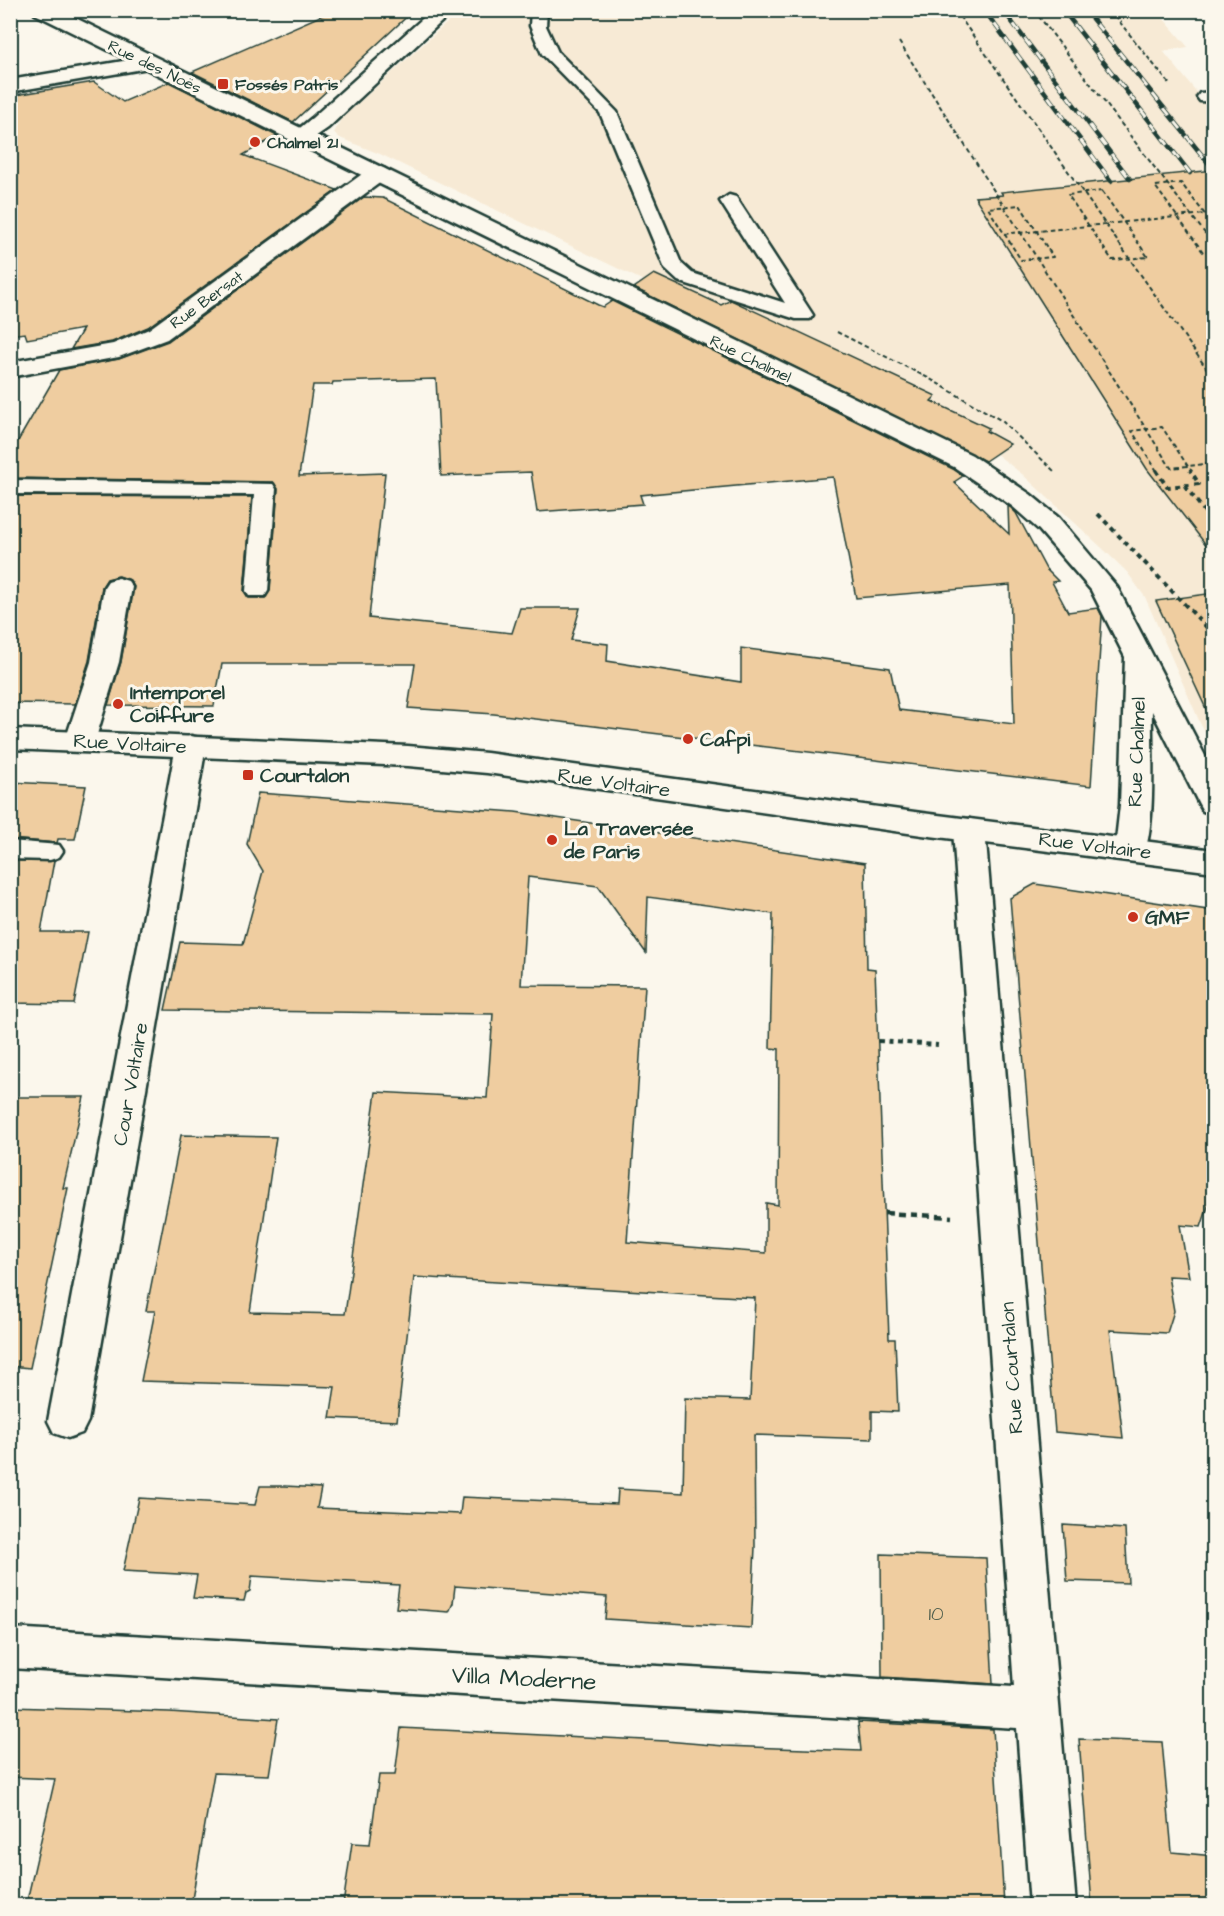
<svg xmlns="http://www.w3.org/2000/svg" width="1224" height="1916" font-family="'Architects Daughter',sans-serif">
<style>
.built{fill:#f7ead5}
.building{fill:#efcda0;stroke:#1f3d34;stroke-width:1.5;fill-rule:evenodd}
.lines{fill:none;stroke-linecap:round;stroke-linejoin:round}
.service-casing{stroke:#1f3d34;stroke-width:5}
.minor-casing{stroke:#1f3d34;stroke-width:5}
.tertiary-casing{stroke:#1f3d34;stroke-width:5}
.secondary-casing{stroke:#1f3d34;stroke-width:5}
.path-far2{stroke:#1f3d34;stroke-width:2;stroke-dasharray:4.5 3;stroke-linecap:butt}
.path-far1{stroke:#1f3d34;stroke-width:4;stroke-dasharray:5 4.5;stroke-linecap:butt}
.path{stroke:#1f3d34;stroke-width:4.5;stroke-dasharray:8 5;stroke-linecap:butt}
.service{fill:#fbf7ec;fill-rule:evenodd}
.minor{fill:#fbf7ec;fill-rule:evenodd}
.tertiary{fill:#fbf7ec;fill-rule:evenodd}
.secondary{fill:#fbf7ec;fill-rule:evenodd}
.rail-casing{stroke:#1f3d34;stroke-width:4.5}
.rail{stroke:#fbf7ec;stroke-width:3;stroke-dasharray:9;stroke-linecap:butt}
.poi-dot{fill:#c8321e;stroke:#fbf7ec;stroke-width:2}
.labels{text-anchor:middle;stroke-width:6;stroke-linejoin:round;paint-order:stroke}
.far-street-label{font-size:16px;fill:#1f3d34;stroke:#fbf7ec}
.far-poi-label{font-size:16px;font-weight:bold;fill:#1f3d34;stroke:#fbf7ec;text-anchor:start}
.poi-label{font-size:20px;font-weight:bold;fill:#1f3d34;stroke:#fbf7ec;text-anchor:start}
.street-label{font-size:20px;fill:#1f3d34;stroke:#fbf7ec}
.near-number-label{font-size:20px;fill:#53614f}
.near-street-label{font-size:24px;fill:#1f3d34;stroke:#fbf7ec}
</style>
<rect width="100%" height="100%" fill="#fbf7ec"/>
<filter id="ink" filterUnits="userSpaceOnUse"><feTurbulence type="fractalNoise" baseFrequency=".0167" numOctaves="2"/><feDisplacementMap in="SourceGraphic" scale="12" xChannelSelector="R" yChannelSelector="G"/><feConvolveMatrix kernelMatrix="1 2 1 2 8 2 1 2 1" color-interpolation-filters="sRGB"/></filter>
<g filter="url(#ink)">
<polygon class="built" points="460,11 1157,11 1188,47 1163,51 1213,112 1213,745 1201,725 1145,597 1127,572 1101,547 1022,474 995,453 1010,443 986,431 989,428 931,401 936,396 655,275 644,281 380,154 340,138 334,133 341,119"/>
<g class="building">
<polygon points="334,10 414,10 293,122 192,72"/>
<polygon points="94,82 123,102 169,82 277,136 243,155 337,190 148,327 112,342 71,349 83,329 27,339 25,333 10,335 10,96"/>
<polygon points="1214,170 1214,555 1147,469 975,197 1003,195 1001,192"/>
<path d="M364,197L383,198L598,305L603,307L612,301L953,469L963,476L954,482L1009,534L1008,506L1011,508L1016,513L1046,569L1058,581L1052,582L1068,612L1098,608L1102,616L1091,786L494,714L408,708L415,664H222L214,706L108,705L121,662L134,587L130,580L119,576L107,579L102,587L89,661L75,704L10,703V496L252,497L244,591L249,598H265L270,591L278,489L273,482L10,478V443L18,441L59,370L119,359L168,341ZM436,379L441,476L531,472L537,512L643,504L640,495L833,477L856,598L1010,585L1014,724L899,710L890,668L741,648V682L607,661L608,644L571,640L580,608H520L512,633L369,618L385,473L299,476L313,385H332L333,382Z"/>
<polygon points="654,274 721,305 731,300 936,396 931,401 989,428 986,431 1010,444 985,461 634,288"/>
<polygon points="1214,593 1214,726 1156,601"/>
<polygon points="10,782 86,786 75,839 58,839 57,843 10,839"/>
<path d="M258,793L515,812L865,863L867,968L875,969L889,1339H895L898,1412L872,1411V1439L754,1435L755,1547L751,1628L605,1619L607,1597L455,1586L453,1603L449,1612L396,1608L399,1585L252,1576L250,1591L246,1593L244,1601L193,1598L197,1575L123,1571L139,1498L255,1505L260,1486H285L321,1488L317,1508L460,1514L462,1497L617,1504L618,1489L683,1493L685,1398L750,1400L755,1298L414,1277L397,1421L330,1418L335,1387L141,1381L155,1311H146L181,1135L276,1137L250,1312L345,1314L376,1092L487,1098L493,1014L165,1010L180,942L243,944L263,871L247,844ZM528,877L598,886L646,953L648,897L773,914L770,1048L779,1049L778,1205L766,1203V1253L627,1242L645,986L521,985Z"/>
<polygon points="10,861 54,861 41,932 88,932 74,1004 10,1003"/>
<polygon points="1035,884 1214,911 1214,1189 1201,1227 1180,1225 1189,1277 1168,1276 1174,1311 1167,1333 1110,1330 1123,1438 1055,1432 1010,898"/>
<polygon points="10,1097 84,1097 63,1188 68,1188 30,1368 10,1366"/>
<polygon points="1063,1525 1125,1529 1128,1583 1067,1581"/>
<polygon points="881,1554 986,1558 993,1684 882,1677"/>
<polygon points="10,1707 169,1712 278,1719 269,1775 214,1773 191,1905 26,1905 55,1779 10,1777"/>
<polygon points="858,1722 993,1729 1004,1905 833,1905 833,1903 722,1896 722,1905 343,1905 352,1843 370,1844 379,1775 395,1775 401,1728 666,1741 724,1746 861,1751"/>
<polygon points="1079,1739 1162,1742 1172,1852 1214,1856 1214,1905 1092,1905"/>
</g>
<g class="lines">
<defs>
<g id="service">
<polygon points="531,10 547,10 546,26 558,52 617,112 681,263 692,273 785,303 720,201 729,195 736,197 813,315 810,319 796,319 678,281 665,269 600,113 542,54 530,26"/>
<polygon points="1214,92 1214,102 1200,101 1197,97 1200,93"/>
<polygon points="10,480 273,484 276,489 268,591 265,596 249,596 246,591 254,495 10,494"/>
<polygon points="10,841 59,845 63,851 59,857 50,860 10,859"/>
</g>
<g id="minor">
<polygon points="432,10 454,10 328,128 309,141 293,141 290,136 312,118"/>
<polygon points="147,57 154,59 157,63 154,67 10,92 10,80"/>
<polygon points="377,167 385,169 388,174 385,179 167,339 119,357 10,377 10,362 113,344 149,329 369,169"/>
<polygon points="118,578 128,581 132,587 119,662 95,741 91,748 80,751 69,748 65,741 91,662 104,587 108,581"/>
<polygon points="191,736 202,739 206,746 88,1421 82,1433 68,1438 54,1433 48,1421 176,746 180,739"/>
<polygon points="969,819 980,822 985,830 1076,1906 1030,1906 1017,1728 10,1668 10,1628 1014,1687 953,830 958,822"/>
</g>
<path id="tertiary" d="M32,10H59L972,455L1030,494L1059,518L1117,587L1214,773V814L1203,811L1199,804L1152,711C1151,743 1157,832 1142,857L1131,860L1120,857L1115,849L1120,805L1125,657L1091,590L1039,530L1012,506L954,467L35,14Z"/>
<polygon id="secondary" points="10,729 408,746 487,753 922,813 1214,850 1214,872 922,835 487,773 408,766 10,749"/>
</defs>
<use href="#service" class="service-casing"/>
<use href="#minor" class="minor-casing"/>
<use href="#tertiary" class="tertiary-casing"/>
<use href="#secondary" class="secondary-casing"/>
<g class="path-far2">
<polyline points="955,10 1214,379"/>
<polyline points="1034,10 1214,245"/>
<polyline points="1110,10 1171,86"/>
<polyline points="899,42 1171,468 1214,463"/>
<polygon points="1102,191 1148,257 1112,260 1068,195"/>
<polygon points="1020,205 1053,257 1021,260 988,208"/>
<polyline points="1214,226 1181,183 1155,186 1203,252 1214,251"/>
<polyline points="1019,233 1214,213"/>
<polyline points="1004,234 1021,232"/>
<polyline points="837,332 930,379 1002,421 1054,471"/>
<polyline points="1157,471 1132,431 1162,427 1191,471"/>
</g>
<g class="path-far1">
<polyline points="1156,470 1167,487 1199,484 1190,470"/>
<polyline points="1185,486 1214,524"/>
<polyline points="1098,514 1214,635"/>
<polyline points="878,1041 938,1045"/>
</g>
<polyline class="path" points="884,1213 952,1217"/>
<use href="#service" class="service"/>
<use href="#minor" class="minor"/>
<use href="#tertiary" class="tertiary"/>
<use href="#secondary" class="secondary"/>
<defs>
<g id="rail">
<polyline points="984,10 1111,181"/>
<polyline points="1003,10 1130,179"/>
<polyline points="1063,10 1190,173"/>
<polyline points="1085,10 1214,170"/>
</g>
</defs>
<use href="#rail" class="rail-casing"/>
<use href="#rail" class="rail"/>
</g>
</g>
<g class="poi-dot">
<rect x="217" y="78" width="12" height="12" rx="3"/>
<circle cx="255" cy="142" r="6"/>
<circle cx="118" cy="704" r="6"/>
<circle cx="688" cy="739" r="6"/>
<rect x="242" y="769" width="12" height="12" rx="3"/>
<circle cx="552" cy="840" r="6"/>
<circle cx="1133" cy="917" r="6"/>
</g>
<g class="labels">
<g class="far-street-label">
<text transform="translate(155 66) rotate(26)" y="6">Rue des Noës</text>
<text transform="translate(206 299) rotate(-36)" y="6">Rue Bersat</text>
<text transform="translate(751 358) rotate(26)" y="6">Rue Chalmel</text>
</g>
<g class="far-poi-label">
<text x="235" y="90">Fossés Patris</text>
<text x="267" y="148">Chalmel 21</text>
</g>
<g class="poi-label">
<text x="130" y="699">Intemporel<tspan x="130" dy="23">Coiffure</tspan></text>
<text x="700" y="746">Cafpi</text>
<text x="260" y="782">Courtalon</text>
<text x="564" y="835">La Traversée<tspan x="564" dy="23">de Paris</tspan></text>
<text x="1145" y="924">GMF</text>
</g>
<g class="street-label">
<text transform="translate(130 743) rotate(3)" y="7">Rue Voltaire</text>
<text transform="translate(1136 752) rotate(-88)" y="7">Rue Chalmel</text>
<text transform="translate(614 782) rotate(8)" y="7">Rue Voltaire</text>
<text transform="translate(1095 845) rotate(7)" y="7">Rue Voltaire</text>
<text transform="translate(130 1084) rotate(-80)" y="7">Cour Voltaire</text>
<text transform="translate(1011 1368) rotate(-94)" y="7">Rue Courtalon</text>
</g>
<g class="near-number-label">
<text x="936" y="1620">10</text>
</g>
<g class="near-street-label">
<text transform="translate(524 1678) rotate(3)" y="8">Villa Moderne</text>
</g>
</g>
<rect width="1224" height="1916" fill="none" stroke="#fbf7ec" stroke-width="36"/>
<rect x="18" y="18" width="1188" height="1880" fill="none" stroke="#1f3d34" stroke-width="2" filter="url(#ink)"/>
</svg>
